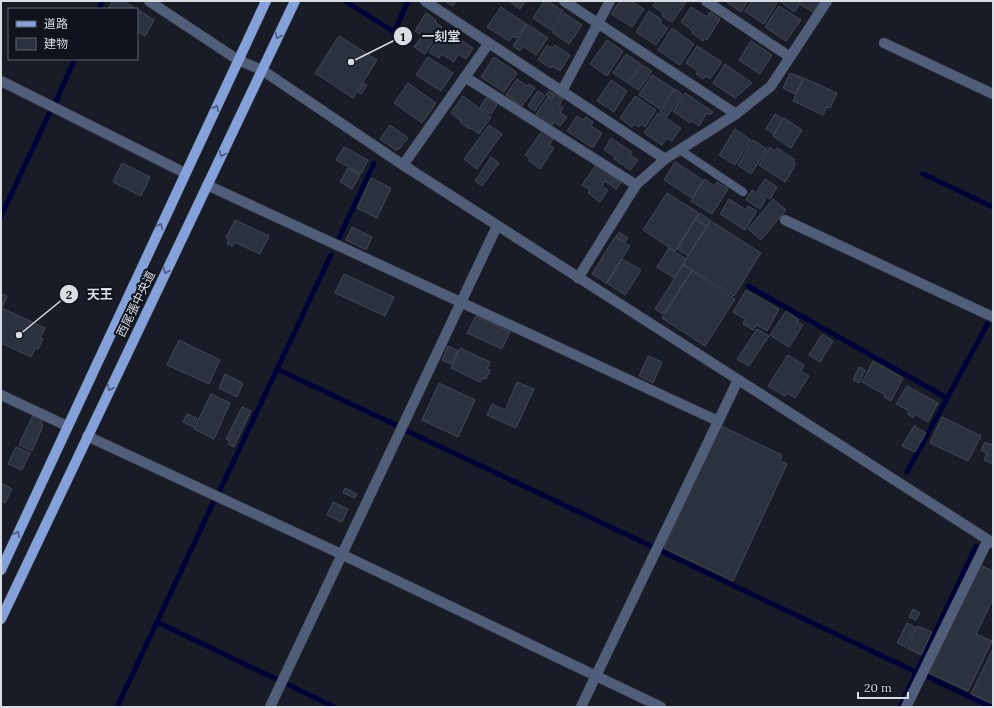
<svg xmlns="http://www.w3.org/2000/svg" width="994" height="708" font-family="Lora,'Noto Sans JP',serif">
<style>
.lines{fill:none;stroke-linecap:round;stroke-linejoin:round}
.stream{stroke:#000139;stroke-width:5}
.building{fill:#2c323d;stroke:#434955}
.lane-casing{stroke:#323740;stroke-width:9}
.street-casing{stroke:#323740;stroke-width:11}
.primary-casing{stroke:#323740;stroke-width:11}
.lane{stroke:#505e7a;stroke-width:8}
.street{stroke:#505e7a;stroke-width:10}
.primary{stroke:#84a1da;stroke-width:10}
.oneway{stroke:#495a7c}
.labels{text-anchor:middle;stroke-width:4;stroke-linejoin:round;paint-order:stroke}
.street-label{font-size:12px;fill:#d8dce3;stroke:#0e131d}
.leader{fill:none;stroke:#d8dce3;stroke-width:1.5}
.callout-dot{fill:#d8dce3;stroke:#0e131d;stroke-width:1.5}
.mark-label{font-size:12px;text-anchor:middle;font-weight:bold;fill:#111}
.callout-label{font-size:13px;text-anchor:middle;font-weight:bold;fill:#d8dce3;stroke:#0e131d;stroke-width:4;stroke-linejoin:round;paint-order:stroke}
</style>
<rect width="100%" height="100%" fill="#171c26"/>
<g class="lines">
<g class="stream">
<polyline points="345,1 394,32 408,1"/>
<polyline points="99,9 102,1"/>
<polyline points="56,101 75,59"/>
<polyline points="923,174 993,207"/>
<polyline points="1,216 50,112"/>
<polyline points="339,238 374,163"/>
<polyline points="748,286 947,398"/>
<polyline points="277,369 398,426"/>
<polyline points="407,431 653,547"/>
<polyline points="907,472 988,323"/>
<polyline points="220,490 331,255"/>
<polyline points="663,552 916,672"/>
<polyline points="157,622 278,680"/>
<polyline points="926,676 991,707"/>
<polyline points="285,683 334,707"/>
<polyline points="117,707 214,501"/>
<polyline points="900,707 976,546"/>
</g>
</g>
<g class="building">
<polygon points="113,1 123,1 136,9 108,9"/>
<polygon points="444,1 456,1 453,6"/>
<polygon points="509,1 525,1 520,9"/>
<polygon points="544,1 547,1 563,11 551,30 533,18"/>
<polygon points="620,1 631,1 644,9 632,27 611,14"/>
<polygon points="656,1 684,1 686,2 672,22 662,16 663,13 653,6"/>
<polygon points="725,1 748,1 741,12"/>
<polygon points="752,1 774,1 777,3 764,24 745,11"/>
<polygon points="780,1 820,1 813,12 800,4 794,12"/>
<polygon points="779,6 801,20 786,41 765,27"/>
<polygon points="501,7 526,24 516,38 513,36 509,41 487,27"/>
<polygon points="691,7 707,17 710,12 720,19 707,40 704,38 703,41 692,33 693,31 681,22"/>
<polygon points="137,9 154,20 145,36 137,31"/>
<polygon points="649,11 662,20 660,23 668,28 656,45 636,32"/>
<polygon points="426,13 436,20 435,22 442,27 425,54 414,47 422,36 415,31"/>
<polygon points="564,13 582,25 569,44 552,32"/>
<polygon points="527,24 548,38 536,55 523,46 520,51 513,46"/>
<polygon points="672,28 694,44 680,65 658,50"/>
<polygon points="444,29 473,48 466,59 458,54 454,62 441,54 439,58 429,52"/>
<polygon points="339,36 377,60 353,98 315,73"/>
<polygon points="607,40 623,51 607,76 590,64"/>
<polygon points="751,41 772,55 760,74 739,60"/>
<polygon points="547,45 552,48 555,45 570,55 560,71 552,66 551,68 538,60"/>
<polygon points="697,46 722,62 710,79 706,76 703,79 696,74 698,71 686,63"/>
<polygon points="626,54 641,64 628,83 613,73"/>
<polygon points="428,57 453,73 441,91 416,75"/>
<polygon points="494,57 517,73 504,92 481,77"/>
<polygon points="725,64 752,83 735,98 713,83"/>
<polygon points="642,65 652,71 639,90 629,84"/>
<polygon points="790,73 803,78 795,94 783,88"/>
<polygon points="652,75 674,89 660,109 639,95"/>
<polygon points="804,78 837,93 830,108 827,107 823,115 793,101"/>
<polygon points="517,79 527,86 529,84 535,88 522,106 506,95"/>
<polygon points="611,80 627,91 614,112 597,101"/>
<polygon points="364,83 367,85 361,94 358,92"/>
<polygon points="408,83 436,103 422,123 394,103"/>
<polygon points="675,89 682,94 667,117 660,112"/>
<polygon points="538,91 545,96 535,111 528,106"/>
<polygon points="549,91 554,94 551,98 546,95"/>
<polygon points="685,93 713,112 710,115 707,113 699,126 692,121 690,123 673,111"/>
<polygon points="555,94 563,99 559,105 563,108 560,113 567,117 560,126 554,122 552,125 536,114 548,97 551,100"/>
<polygon points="463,96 491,117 479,134 471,128 470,129 460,122 461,121 451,113"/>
<polygon points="635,96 656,110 645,127 641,124 639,127 634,124 632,127 620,118"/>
<polygon points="486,98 497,105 491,114 480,107"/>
<polygon points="658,113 681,128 672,141 667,138 662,145 644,133"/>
<polygon points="775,114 783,119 774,134 766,129"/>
<polygon points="577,116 583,120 586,117 593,122 591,126 602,133 593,148 567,131"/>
<polygon points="784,118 802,130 791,148 773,136"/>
<polygon points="390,125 408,138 400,148 396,150 380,139"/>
<polygon points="489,125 502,134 477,169 464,159"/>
<polygon points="735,129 751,140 735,165 719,155"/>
<polygon points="543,130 554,138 549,145 554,148 540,169 529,161 530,158 525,155"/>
<polygon points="611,138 632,152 630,155 638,160 630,170 614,159 615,157 604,150"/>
<polygon points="753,140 767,149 751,174 738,165"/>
<polygon points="344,147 368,160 361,174 336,160"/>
<polygon points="770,147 775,151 777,148 795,160 793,162 796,164 785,182 759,165"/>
<polygon points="491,157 499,163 482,186 475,181"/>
<polygon points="675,162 703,180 692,198 664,180"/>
<polygon points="122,163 150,177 141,196 113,182"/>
<polygon points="596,165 621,183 616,189 605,181 602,186 608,190 600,202 588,193 590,190 582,185"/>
<polygon points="348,168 360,175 352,189 340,182"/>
<polygon points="371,178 391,188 377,218 357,208"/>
<polygon points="705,179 714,186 717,182 728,189 712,214 691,201"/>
<polygon points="765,179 777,187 770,199 757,191"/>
<polygon points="752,190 766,199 760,209 746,200"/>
<polygon points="667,193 699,213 675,251 643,230"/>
<polygon points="729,199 746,210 748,206 757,211 745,230 720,214"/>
<polygon points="773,199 786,210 761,240 748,229"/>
<polygon points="700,213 710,220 707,226 696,219"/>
<polygon points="235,220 269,236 260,254 234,242 233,246 227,244 229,240 226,238"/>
<polygon points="695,220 706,226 688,256 677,249"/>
<polygon points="711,221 761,253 734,296 683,264"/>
<polygon points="352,227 372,237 366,250 346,240"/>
<polygon points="619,232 628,238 625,242 616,237"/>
<polygon points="615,237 630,246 606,283 592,274"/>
<polygon points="669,248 686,259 674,278 657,267"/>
<polygon points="622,259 641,270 625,295 607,283"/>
<polygon points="683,265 692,270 663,314 655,309"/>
<polygon points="692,271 735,299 705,346 662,318"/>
<polygon points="344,274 394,297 385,316 335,293"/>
<polygon points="746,290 779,309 767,331 756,325 753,330 743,324 745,319 733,312"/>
<polygon points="1,294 7,296 2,308 45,328 40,338 43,339 38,349 35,348 31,357 1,343"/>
<polygon points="786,311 799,320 797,322 803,325 789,347 770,335"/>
<polygon points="476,316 510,332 502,349 467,333"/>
<polygon points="757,329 769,336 749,366 737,359"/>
<polygon points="822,334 833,341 820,362 809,355"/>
<polygon points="179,340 220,360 209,384 167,365"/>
<polygon points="448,346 458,351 451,364 442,360"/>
<polygon points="460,348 490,362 487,369 490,370 486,379 483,378 480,382 451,368"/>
<polygon points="788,355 804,365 801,371 809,376 795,398 787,393 785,396 768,386"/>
<polygon points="648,356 662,362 653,383 639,376"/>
<polygon points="873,361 903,378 891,401 884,397 885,395 862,382"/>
<polygon points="859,367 865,370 859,383 853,380"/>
<polygon points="225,374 243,383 237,397 219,388"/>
<polygon points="517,382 534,389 516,428 487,415 492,404 505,410"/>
<polygon points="439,383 475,400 458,437 422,420"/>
<polygon points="907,386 938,403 928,422 915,414 913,418 908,414 909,411 896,404"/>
<polygon points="211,394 230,403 214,439 194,429"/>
<polygon points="242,407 251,411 234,447 228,444 230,441 226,439"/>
<polygon points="187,414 197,418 193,427 183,422"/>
<polygon points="33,415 41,419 43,426 32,451 19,445"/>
<polygon points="942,417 981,436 968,461 930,443"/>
<polygon points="721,426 782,455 780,461 787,464 733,581 664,548"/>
<polygon points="914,426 926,433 915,452 902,446"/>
<polygon points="985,442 991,445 993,442 993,464 984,460 987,453 981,450"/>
<polygon points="16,447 30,453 22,470 8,464"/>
<polygon points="1,483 12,489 5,503 1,501"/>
<polygon points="345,488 357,494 355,498 343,493"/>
<polygon points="333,502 348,509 342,522 327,515"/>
<polygon points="980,565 993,571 993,599 976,634 992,641 968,691 929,673"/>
<polygon points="913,609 920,613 916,620 909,617"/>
<polygon points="907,623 915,627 905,647 897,643"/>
<polygon points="917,626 932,632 921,655 907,648"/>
<polygon points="993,649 993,704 971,694"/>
</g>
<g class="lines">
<defs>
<polyline id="lane" points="680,150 743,192"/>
<g id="street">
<polyline points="149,1 238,60 262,70 403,165 993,543"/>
<polyline points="425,1 665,159"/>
<polyline points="564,1 736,114"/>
<polyline points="706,1 790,57"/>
<polyline points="884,43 993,94"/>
<polyline points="465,77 636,185"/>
<polyline points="1,81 185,173"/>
<polyline points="562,91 610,1"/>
<polyline points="403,165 489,43"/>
<polyline points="207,185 718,421"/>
<polyline points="785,220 993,317"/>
<polyline points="578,278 636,185 665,159 736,114 771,86 827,1"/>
<polyline points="1,395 67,426"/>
<polyline points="87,436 341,554 661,707"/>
<polyline points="270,707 497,226"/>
<polyline points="581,707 738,380"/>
<polyline points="906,707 988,540"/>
</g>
<g id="primary">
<polyline points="1,570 266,1"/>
<polyline points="1,619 295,1"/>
</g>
</defs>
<use href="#lane" class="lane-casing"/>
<use href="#street" class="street-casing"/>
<use href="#primary" class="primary-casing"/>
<use href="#lane" class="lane"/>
<use href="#street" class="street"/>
<use href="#primary" class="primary"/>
</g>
<defs><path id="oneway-chevron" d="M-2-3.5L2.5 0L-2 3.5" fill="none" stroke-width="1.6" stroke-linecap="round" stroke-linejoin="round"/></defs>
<g class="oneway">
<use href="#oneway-chevron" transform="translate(278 36) rotate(115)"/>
<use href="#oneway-chevron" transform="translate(216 108) rotate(-65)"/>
<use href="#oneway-chevron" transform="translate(222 154) rotate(115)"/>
<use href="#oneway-chevron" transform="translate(160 226) rotate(-65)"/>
<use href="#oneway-chevron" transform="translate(166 271) rotate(116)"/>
<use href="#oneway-chevron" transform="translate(110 388) rotate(116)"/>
<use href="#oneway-chevron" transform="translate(17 534) rotate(-65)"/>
</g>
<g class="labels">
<g class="street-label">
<text transform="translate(136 304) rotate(-64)" y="4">西尾張中央道</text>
</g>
</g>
<path class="leader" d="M351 62L403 36M19 335L69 294"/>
<g class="callout-dot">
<circle cx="351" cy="62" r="4"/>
<circle cx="19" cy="335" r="4"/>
<circle cx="403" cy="36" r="10"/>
<circle cx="69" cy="294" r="10"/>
</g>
<g class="mark-label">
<text x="403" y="41">1</text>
<text x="69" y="299">2</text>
</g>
<g class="callout-label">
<text x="441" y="41">一刻堂</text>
<text x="100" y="299">天王</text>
</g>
<rect width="994" height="708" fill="none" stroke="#d8dce3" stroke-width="4"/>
<rect x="8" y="8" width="130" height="52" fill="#0e131d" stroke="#5f636c"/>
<rect x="16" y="21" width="20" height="6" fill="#84a1da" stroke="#5f636c"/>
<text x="44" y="28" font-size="12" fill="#d8dce3">道路</text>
<rect x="16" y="38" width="20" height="12" fill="#2c323d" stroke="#5f636c"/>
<text x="44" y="48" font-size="12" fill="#d8dce3">建物</text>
<path d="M858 692v6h50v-6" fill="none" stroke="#d8dce3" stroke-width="2"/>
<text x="864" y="692" font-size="12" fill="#d8dce3" stroke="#0e131d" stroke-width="3" paint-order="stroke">20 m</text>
</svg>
